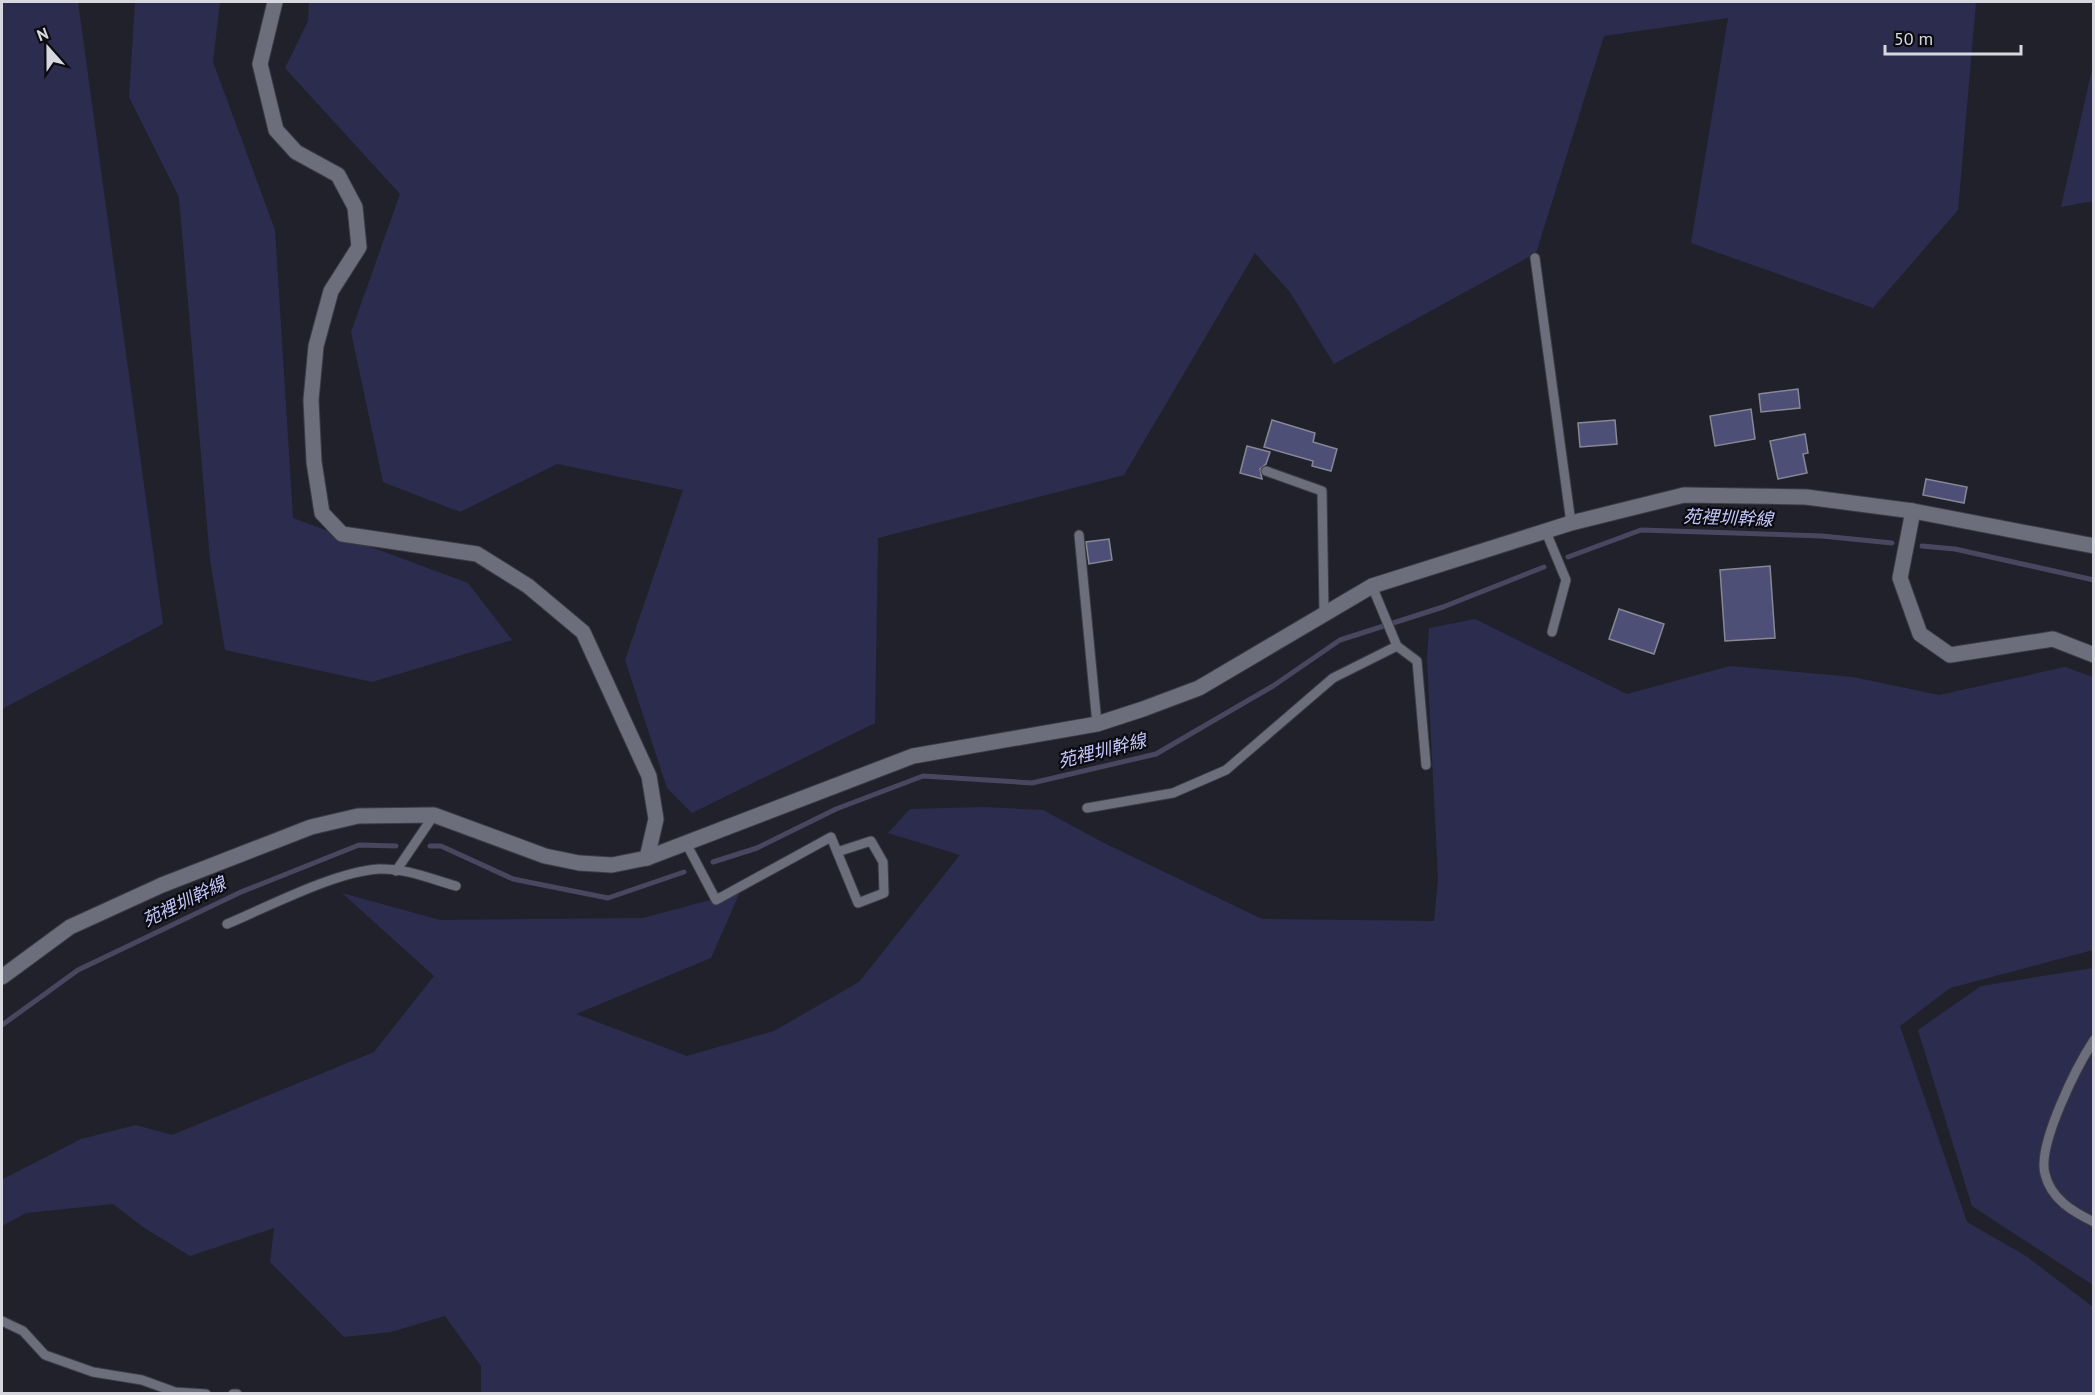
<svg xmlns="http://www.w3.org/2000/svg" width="2095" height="1395" font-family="'PT Sans','Noto Sans TC',sans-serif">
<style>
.green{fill:#2c2d4e}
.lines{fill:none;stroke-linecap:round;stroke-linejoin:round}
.stream{stroke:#494760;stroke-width:5}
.building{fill:#4e4f77;stroke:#878896;stroke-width:1.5}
.lane-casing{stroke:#3b3c45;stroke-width:11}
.street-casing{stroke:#3b3c45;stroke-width:17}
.secondary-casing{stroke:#3b3c45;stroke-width:17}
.lane{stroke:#6d6e7b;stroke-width:9}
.street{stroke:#6d6e7b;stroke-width:15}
.secondary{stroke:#6d6e7b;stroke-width:15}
.labels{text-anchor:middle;stroke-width:4.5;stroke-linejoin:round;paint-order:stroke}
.water-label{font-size:18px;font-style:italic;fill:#c4c7fd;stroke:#0b0b10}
</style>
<rect width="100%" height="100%" fill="#21212c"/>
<g class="green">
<polygon points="2,2 78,2 163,624 2,709"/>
<polygon points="135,2 220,2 213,62 275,230 293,518 468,583 512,640 372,682 225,650 210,560 179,197 129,97"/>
<polygon points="309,2 1976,2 1958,210 1873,308 1691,243 1728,18 1604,36 1536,253 1334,364 1290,292 1255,253 1124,475 878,538 875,723 692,813 667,788 625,660 683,490 557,464 460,512 383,482 351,332 400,194 285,68 308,21"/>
<polygon points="2093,65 2093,201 2061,207"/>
<polygon points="1475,619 1627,694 1730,666 1853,677 1939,695 2065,667 2093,677 2093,950 1950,988 1900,1026 1967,1222 2026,1256 2093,1307 2093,1393 481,1393 481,1366 445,1316 391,1332 344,1337 270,1262 274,1228 190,1256 143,1227 113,1204 26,1213 2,1226 3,1179 81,1139 136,1125 172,1135 374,1052 434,976 342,893 440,920 643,918 740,892 711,958 576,1014 687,1056 774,1031 859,982 960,855 888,833 910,809 984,807 1043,810 1102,842 1262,919 1434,921 1438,879 1427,657 1429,628"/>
<polygon points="2093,968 2093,1285 1972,1206 1918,1030 1981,986"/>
</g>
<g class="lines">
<g class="stream">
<polyline points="1922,546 1955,549 2094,580"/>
<polyline points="1568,557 1641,530 1822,536 1892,543"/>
<polyline points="430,846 441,846 513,879 608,898 684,872"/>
<polyline points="713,862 757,848 836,809 923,776 1032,783 1156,754 1273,686 1340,640 1443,607 1544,567"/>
<polyline points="2,1025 78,970 241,892 359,845 396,846"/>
</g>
</g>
<g class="building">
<polygon points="1798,389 1800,408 1761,412 1759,394"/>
<polygon points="1751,409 1755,439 1715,446 1710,416"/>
<polygon points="1272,420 1315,433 1313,442 1337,449 1331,471 1312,466 1313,461 1264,447"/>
<polygon points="1615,420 1617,444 1580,447 1578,423"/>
<polygon points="1805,434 1808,453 1803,454 1807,473 1778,479 1770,441"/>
<polygon points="1247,446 1270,452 1266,464 1260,469 1262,479 1240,473"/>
<polygon points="1926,479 1967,487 1964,503 1923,495"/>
<polygon points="1109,539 1112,560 1089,564 1086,542"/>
<polygon points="1770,566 1775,638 1725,641 1720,570"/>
<polygon points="1619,609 1664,624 1654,654 1609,639"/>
</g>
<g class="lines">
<defs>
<g id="lane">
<polyline points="1535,258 1571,523"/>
<polyline points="1266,471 1322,491 1324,612"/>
<polyline points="1546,532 1566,580 1552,632"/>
<polyline points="1079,535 1097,724"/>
<polyline points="1372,586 1397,646"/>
<polyline points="1087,808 1173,793 1226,770 1333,678 1397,646 1417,661 1426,765"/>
<polyline points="686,843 716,900 831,837 858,903 884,893 883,862 871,841 837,852"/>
<polyline points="396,871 434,815"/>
<path d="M227,924C270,906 334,872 379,869C405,868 431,879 456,886"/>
<path d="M2094,1040C2077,1066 2037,1145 2045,1174C2051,1199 2073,1212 2094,1222"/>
<polyline points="2,1321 23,1331 45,1355 93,1372 142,1380 175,1392 206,1394"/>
<polyline points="233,1394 237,1394"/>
</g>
<polyline id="street" points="1913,511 1900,578 1920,634 1950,655 2053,639 2094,655"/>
<g id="secondary">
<polyline points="275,2 260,64 276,130 296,152 338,175 355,207 359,247 331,291 316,346 311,400 314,462 322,513 342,534 477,554 528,586 583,632 649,776 656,819 647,858"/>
<polyline points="2,977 70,927 162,885 311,827 358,816 434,815 545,856 579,863 612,865 647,858 913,756 1097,724 1143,709 1199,688 1372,586 1571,523 1684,495 1806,497 1913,511 2094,546"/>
</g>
</defs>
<use href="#lane" class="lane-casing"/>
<use href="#street" class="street-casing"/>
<use href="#secondary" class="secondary-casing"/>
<use href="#lane" class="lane"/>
<use href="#street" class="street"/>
<use href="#secondary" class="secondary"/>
</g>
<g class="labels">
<g class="water-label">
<text transform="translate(1728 518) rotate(2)" y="6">苑裡圳幹線</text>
<text transform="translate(1102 751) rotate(-14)" y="6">苑裡圳幹線</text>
<text transform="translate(184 902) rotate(-26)" y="6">苑裡圳幹線</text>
</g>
</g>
<rect width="2095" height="1395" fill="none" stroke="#d7d8df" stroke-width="6"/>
<g transform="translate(48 48) rotate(339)" stroke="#0b0b10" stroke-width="4.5" paint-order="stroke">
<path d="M0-4.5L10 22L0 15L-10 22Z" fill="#d7d8df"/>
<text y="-9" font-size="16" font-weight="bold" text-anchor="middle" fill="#d7d8df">N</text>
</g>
<path d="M1885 45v9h136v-9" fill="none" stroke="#d7d8df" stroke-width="3"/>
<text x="1894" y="45" font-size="18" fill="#d7d8df" stroke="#0b0b10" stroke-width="4.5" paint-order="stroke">50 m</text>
</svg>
